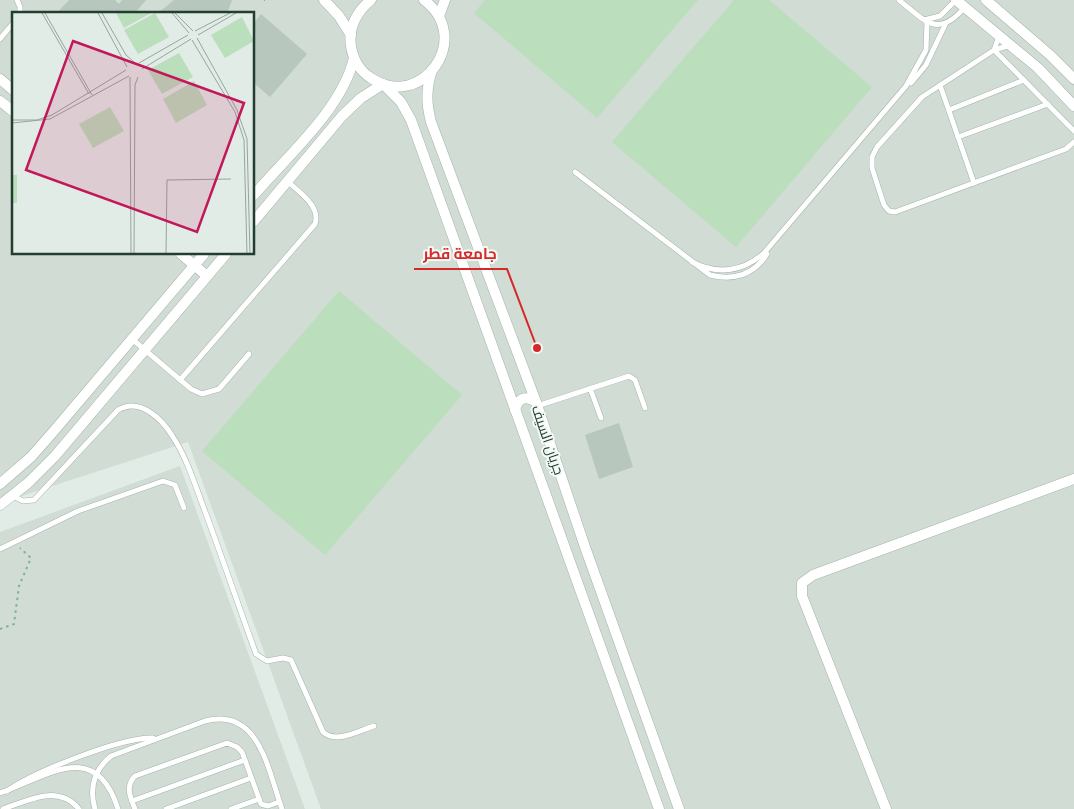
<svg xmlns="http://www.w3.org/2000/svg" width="1074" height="809" font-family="'DM Sans',Cairo,sans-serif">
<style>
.built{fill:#d0dcd4;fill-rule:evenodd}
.green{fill:#bbdebd}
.building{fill:#b7c7be}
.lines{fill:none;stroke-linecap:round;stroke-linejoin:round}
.service-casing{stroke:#a5b4ac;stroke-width:6}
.minor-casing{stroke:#a5b4ac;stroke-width:11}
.path{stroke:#82b099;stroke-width:2;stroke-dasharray:2.5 4;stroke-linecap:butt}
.service{stroke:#fff;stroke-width:5}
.minor{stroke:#fff;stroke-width:10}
.labels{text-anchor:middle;stroke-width:4;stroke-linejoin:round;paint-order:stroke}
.street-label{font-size:14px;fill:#223e31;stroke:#f3f9f5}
.inset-road{fill:none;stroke:#95a69e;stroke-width:1}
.view{fill:#c2185b;fill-opacity:0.15;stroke:#c2185b;stroke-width:2.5}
.inset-edge{fill:none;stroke:#223e31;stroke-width:2.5}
.leader{fill:none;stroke:#d62828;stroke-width:2}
.callout-dot{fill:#d62828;stroke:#f3f9f5;stroke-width:2}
.callout-label{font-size:15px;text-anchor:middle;font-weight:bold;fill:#d62828;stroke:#f3f9f5;stroke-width:4;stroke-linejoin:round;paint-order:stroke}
</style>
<rect width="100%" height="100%" fill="#e2ece6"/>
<g class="built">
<path d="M0,0H1074V809H321L188,442L0,503ZM14,14H254V254H14Z"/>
<polygon points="180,466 305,809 0,809 0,532"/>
</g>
<g class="green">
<polygon points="485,0 698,0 597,118 474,13"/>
<polygon points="734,0 769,0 872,87 736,247 612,142"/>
<polygon points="339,291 462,395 325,555 202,451"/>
</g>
<g class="building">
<polygon points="69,0 115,0 119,4 122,0 146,0 134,14 56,14"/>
<polygon points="174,0 232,0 227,14 157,14"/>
<polygon points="261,14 307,54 270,97 254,83 254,23"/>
<polygon points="619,423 633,467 599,479 585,435"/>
</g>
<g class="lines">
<defs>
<g id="service">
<polyline points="17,0 20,7 20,14"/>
<path d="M899,0C925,21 938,39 965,7"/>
<polyline points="924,20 940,16 956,0"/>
<polyline points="999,36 994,50 1011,45"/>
<polyline points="0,39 14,22"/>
<polyline points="911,83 926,65 945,25"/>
<polyline points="940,85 974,183"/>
<polyline points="949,110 1024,80"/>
<polyline points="1074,131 994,50 922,97 877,147 872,157 872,168 884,205 889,211 895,212 1066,149 1074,142"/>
<polyline points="958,137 1048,104"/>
<path d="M575,172L710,275C733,281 754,275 767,254"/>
<path d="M692,262C717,275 743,272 764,253L906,86L926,50L927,22"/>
<polyline points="132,339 191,389 202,394 219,389 249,354"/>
<path d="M180,380L315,224C321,206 299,192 287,181"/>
<polyline points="590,388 601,418"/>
<polyline points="537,406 629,376 635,380 645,408"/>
<path d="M13,496L23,501L34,500L118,410C140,397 162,419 173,437C188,460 196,488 206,514C223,560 239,607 256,654L267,661L283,658L291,660L323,732C336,744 358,731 374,726"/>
<polyline points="0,549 78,511 163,481 175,485 184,508"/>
<path d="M7,791C34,772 121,737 153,738"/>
<path d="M0,793C48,776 96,738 118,809"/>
<polyline points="132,801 245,760"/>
<path d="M3,809C29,800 58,784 79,809"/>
<path d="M95,809C89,788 94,770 111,756L205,721C260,707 268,771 282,809"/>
<path d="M135,809C130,797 125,786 135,776L227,743L237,747L242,752L261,804L268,806L279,802"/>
<polyline points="166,809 251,778"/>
<polyline points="231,809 259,799"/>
</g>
<g id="minor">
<polyline points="324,0 339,16 351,35"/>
<path d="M371,0C357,11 348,28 351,46C353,59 360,71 371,78C421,112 475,38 424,0"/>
<polyline points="956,0 1038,68 1074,106"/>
<polyline points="986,0 1050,55 1074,79"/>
<polyline points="439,16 445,0"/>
<path d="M432,70C426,89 426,103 431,122L536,402L585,547L679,809"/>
<polyline points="0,79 14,91"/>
<polyline points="385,86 401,102 411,120 659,809"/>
<polyline points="0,101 14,112"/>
<path d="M254,195C288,155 342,109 354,58"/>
<polyline points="254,221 342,116 361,98 383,84"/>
<polyline points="181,254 207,276"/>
<path d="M515,410C518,398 525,395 536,402"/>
<polyline points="0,484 31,457 53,432 204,254"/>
<polyline points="0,505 28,483 55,456 226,254"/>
<polyline points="886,809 802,596 802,583 813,575 1074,479"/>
</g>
</defs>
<use href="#service" class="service-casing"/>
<use href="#minor" class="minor-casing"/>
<g class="path">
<polyline points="264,0 265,0"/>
<polyline points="0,629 14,624 19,586 31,558 20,548"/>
</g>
<use href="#service" class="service"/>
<use href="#minor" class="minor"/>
</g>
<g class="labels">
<g class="street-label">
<text transform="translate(548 440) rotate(71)" y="5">جريان السيف</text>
</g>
</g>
<g transform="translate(12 12)">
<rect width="242" height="242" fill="#e2ece6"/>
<path d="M104,1H139L112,16ZM143,1L157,25L126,42L112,18ZM230,5L242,29L213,46L199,23ZM167,41L181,65L150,82L136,58ZM182,69L195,93L164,111L151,87ZM98,95L112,119L81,136L67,112ZM0,163H5V191H0Z" fill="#bbdebd"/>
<path class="inset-road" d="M30,1L77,82M33,1L80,83M86,1L115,55M90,1L114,43L122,50M160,1L177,21M163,1L181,19M183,19L218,1M186,23L224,1M185,26L225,98L235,127L238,242M180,28L223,100L232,128L235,242M127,51L176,23M130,57L179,27M118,65L119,242M0,108H25L40,103L114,58M0,111L38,107L117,64M122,242L123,73L126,65M154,242L155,168L219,167"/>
<path class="view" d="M61,29L232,91L185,220L14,158Z"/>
<rect width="242" height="242" class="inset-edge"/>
</g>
<path class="leader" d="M537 348L507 269H414"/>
<circle class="callout-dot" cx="537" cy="348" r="5"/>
<g class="callout-label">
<text x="460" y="259">جامعة قطر</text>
</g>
</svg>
